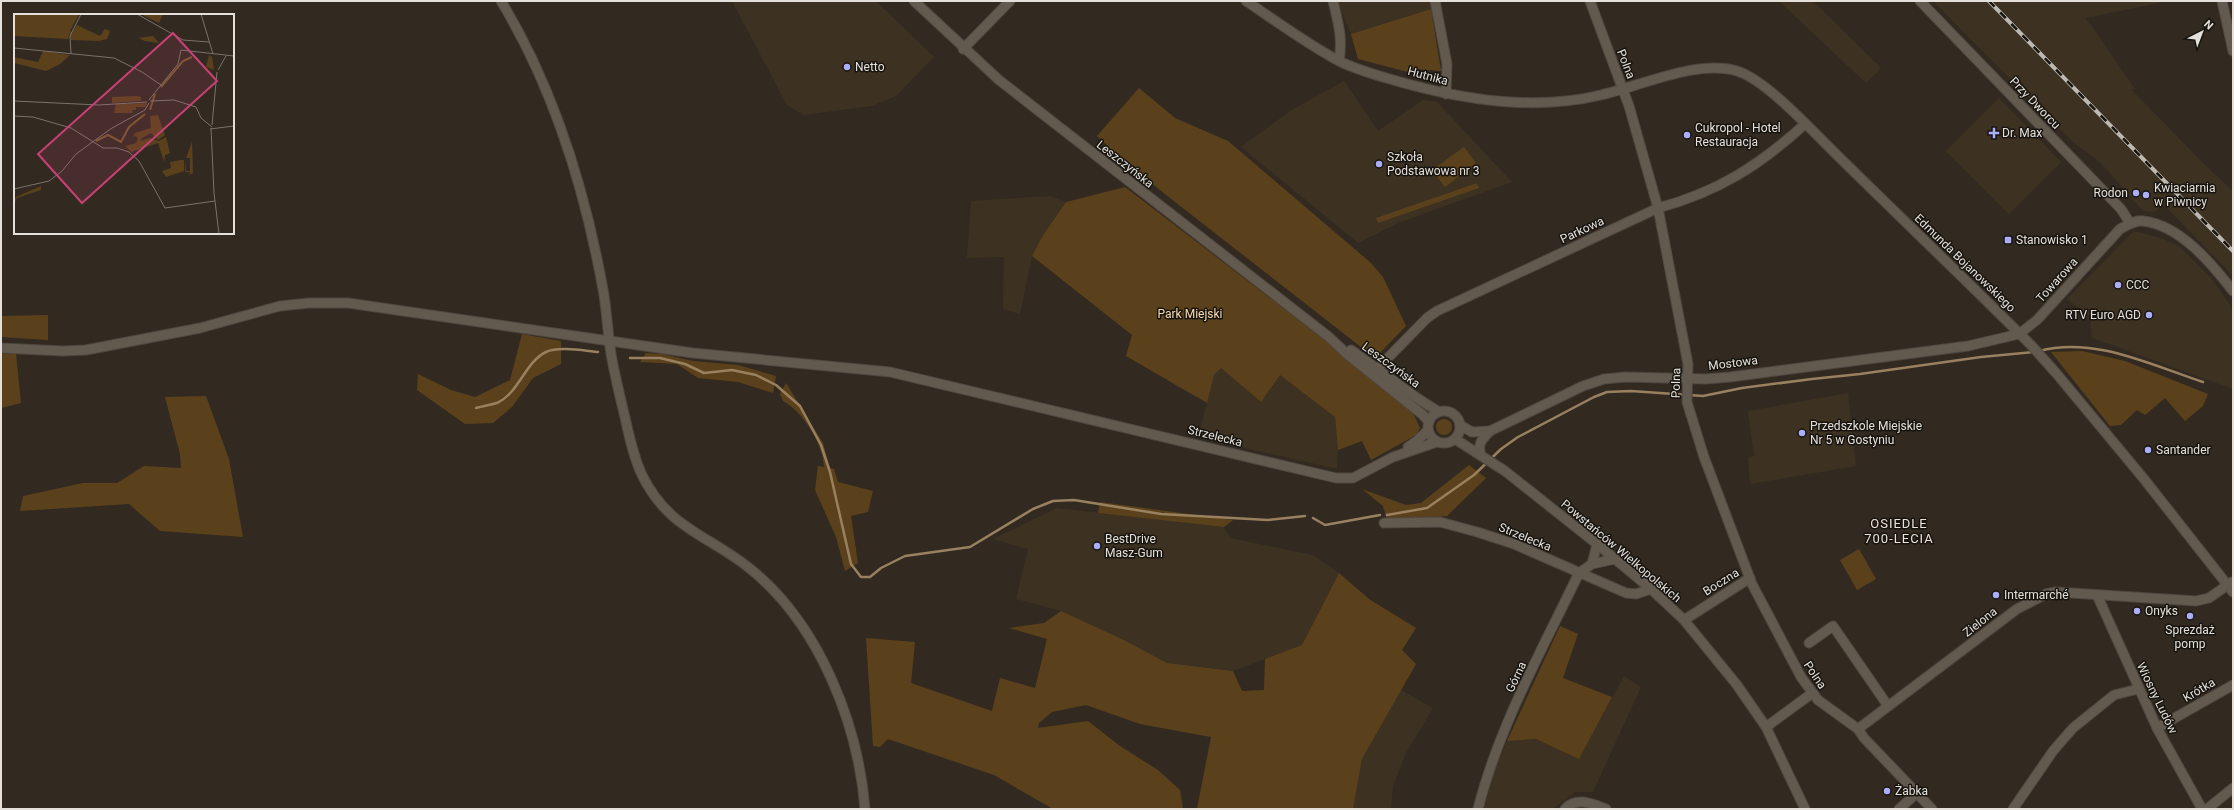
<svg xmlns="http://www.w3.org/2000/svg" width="2234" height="810" font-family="Roboto,sans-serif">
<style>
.built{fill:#3d3122}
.green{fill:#5b411b}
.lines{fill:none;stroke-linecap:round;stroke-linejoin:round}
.stream{stroke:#99815f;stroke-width:2.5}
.minor-casing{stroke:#4f4840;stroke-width:11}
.minor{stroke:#625a4f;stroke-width:9}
.rail-casing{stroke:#bdb8b1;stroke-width:4}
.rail{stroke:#17140f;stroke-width:2.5;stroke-dasharray:8;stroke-linecap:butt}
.poi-dot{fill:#abaffb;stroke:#17140f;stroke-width:1.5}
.labels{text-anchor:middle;stroke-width:3;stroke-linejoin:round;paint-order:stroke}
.street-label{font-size:12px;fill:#e5e0da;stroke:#17140f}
.poi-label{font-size:12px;fill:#e5e0da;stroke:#17140f;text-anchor:start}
.park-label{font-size:12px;fill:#fadbb2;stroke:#17140f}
.neighbourhood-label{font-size:13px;letter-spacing:1px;fill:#ece2d5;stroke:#17140f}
.inset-river{fill:none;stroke:#78582a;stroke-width:2}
.inset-road{fill:none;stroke:#7a736b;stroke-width:1}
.view{fill:#c94074;fill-opacity:0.15;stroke:#c94074;stroke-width:2}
.inset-edge{fill:none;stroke:#e5e0da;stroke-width:2}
</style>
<rect width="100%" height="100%" fill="#322a21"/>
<g class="built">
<polygon points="732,1 876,1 934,57 896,96 872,106 803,115 787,105"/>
<polygon points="1337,1 1429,1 1431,9 1351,34"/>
<polygon points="1779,1 1813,1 1881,68 1866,83"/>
<polygon points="1933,1 2168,1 2086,18 2135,89 2131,89 2206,166 2233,191 2233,276 2163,204 2155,212 2143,211 2101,163 2073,142"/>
<polygon points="1344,81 1378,131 1423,100 1437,102 1512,182 1398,223 1358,243 1241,147 1290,111"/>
<polygon points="1999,98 2061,162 2009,214 1946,151"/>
<polygon points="1050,196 1066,202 1044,233 1032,256 1020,314 1003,309 1004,257 967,258 971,201"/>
<polygon points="2134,231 2161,238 2180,247 2211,278 2229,304 2233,312 2233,389 2092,338 2090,316 2067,299"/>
<polygon points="1221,368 1261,402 1280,375 1335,417 1338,450 1337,469 1198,437 1214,375"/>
<polygon points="1848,393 1856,466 1750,484 1748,457 1754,456 1748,411"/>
<polygon points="1057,508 1224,527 1230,538 1313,555 1339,573 1302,645 1233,671 1167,663 1124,640 1061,611 1016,599 1028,549 993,539"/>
<polygon points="1624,676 1641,687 1593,792 1575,792 1553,809 1484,809 1493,775 1507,741 1536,739 1579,758"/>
<polygon points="1401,690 1433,708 1406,753 1393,786 1391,809 1353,809 1362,759"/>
</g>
<g class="green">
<polygon points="1431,9 1441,71 1415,69 1412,73 1358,59 1351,34"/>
<polygon points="1139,88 1175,118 1228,141 1371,263 1383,277 1406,326 1375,358 1170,198 1119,157 1097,136"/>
<polygon points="1464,147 1476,163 1445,187 1432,170"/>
<polygon points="1477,183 1479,188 1378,223 1376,218"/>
<polygon points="1125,187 1326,341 1413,413 1420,428 1416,435 1371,460 1362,441 1338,450 1335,417 1280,375 1261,402 1221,368 1214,375 1207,403 1126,356 1132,335 1032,256 1043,235 1066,202"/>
<polygon points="48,315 48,340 1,337 1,316"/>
<polygon points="522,334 561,341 561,364 533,378 512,407 493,423 465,424 417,390 418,374 451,390 475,397 510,380"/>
<polygon points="2082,351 2125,361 2208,394 2203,406 2185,421 2165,398 2145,415 2137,410 2121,425 2110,426 2051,352"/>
<polygon points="646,353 662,354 693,361 738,365 776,376 773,393 738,382 698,378 677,364 640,362"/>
<polygon points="1,354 16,354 21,403 1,408"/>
<path d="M786,383L823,443L830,468L834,469L838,482L873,491L868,512L851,516L858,563L845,571L836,537L815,490L818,466L824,467C823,443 803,412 783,401L780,394Z"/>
<polygon points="206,396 229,459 243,537 160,531 129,504 20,511 23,496 83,483 117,483 144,466 181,468 180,454 165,397"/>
<circle cx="1444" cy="427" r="8"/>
<polygon points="1469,465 1486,478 1447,516 1387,520 1383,506 1362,489 1406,505 1421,503"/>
<polygon points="1100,502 1233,520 1224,527 1098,513"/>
<polygon points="1859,549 1876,579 1857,590 1840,560"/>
<polygon points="1339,573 1369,599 1416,628 1402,650 1416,664 1362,759 1353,809 1197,809 1211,737 1140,724 1086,705 1052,712 1039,723 1038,728 1088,721 1120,746 1158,770 1180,790 1183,809 1053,809 994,775 888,739 880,747 873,746 866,638 915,642 911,683 992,711 1000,678 1035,688 1047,639 1009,628 1044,623 1061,611 1124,640 1167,663 1233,671 1242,691 1264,690 1265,659 1302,645"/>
<polygon points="1560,626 1578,634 1563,678 1612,697 1579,759 1536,739 1507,741"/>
</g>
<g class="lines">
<g class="stream">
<path d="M2039,351C2094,336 2151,365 2203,382"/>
<polyline points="630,358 660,358 685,364 704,373 732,370 756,375 776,385 800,406 821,445 830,472 851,564 861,577 870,577 881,568 905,556 970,547 1033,509 1053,501 1074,500 1161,514 1268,520 1305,516"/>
<path d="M476,408C483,406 490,405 497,403C519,393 525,362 546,352C559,346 585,351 598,352"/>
<polyline points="1387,515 1427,508 1474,475 1501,449 1518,437 1594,397 1607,392 1631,391 1703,396 1742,388 1812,379 1860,374 1981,357 2034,352"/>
<polyline points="1313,518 1325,525 1380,515"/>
</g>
<defs>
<g id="minor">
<path d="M501,1C555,90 586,193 604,295C607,315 608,335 611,354C615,377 621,400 626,422C630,440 634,458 642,475C668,528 706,534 748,567C818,622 858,722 865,809"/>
<polyline points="914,1 999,80 1329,337 1347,354 1423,415 1429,422"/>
<path d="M1246,1C1276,21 1307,44 1339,61C1359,71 1380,76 1400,82C1465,100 1535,111 1601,95C1641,86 1697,59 1737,71C1767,80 1815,134 1839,157C1903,220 1968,282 2031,345L2056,373L2144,479L2233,592"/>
<path d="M1333,1C1338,22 1343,39 1339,60"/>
<polyline points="1435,1 1447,64 1446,94"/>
<polyline points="1590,1 1629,106 1658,208 1688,364 1687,402 1704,457 1752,584 1801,677 1818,700 1858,729 1864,738 1932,809"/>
<polyline points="1920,1 2121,209 2130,223"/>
<polyline points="2222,1 2233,51"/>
<polyline points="963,49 1010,1"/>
<polyline points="1,348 63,351 86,350 200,328 280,306 309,303 348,303 693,353 890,372 1336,478 1353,478 1393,457 1437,442"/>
<polyline points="1351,350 1417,398 1439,412"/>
<path d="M1377,369L1427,318L1437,311L1658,208C1718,192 1760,165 1805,124"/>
<circle cx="1444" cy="427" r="16"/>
<path d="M1460,425L1472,432L1490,431L1583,386L1604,379L1625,377L1706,379L1730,377L1968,346L2019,334L2037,320L2120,229C2127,225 2135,220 2143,221C2180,225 2212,264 2233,291"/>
<polyline points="1455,439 1505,471 1597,544 1651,589 1684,620 1737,685 1766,727 1805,809"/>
<polyline points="1408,447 1418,440 1428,430"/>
<path d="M1481,455C1477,444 1482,439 1490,431"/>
<polyline points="1384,523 1440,522 1477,532 1514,544 1626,593 1636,594 1651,589"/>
<polyline points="1592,564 1597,544"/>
<polyline points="2097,595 2157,728 2202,809"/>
<polyline points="1684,620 1750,578"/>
<polyline points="1809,643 1833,626 1888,706"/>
<polyline points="1766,727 1811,694"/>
<polyline points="2157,728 2233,685"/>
<polyline points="1858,729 2017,609 2046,594 2056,592 2196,601 2209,598 2232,582"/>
<path d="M1478,809C1499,726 1542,650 1579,573L1592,564L1615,559"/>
<path d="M1565,809C1576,796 1593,804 1606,809"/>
<polyline points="1899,809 1917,793"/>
<polyline points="2013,809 2053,751 2073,728 2114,695 2138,689"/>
<polyline points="2207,809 2233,788"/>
</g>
</defs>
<use href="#minor" class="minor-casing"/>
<use href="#minor" class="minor"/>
<defs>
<polyline id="rail" points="1989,1 2233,251"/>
</defs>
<use href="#rail" class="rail-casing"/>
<use href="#rail" class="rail"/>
</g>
<g class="poi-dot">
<circle cx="847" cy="67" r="4"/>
<path d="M1992 127h4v4h4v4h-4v4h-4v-4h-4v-4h4z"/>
<circle cx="1687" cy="135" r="4"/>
<circle cx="1379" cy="164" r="4"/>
<circle cx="2136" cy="193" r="4"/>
<circle cx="2146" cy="195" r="4"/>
<rect x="2004" y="236" width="8" height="8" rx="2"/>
<circle cx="2118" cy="285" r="4"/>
<circle cx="2149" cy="315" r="4"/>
<circle cx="1802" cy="433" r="4"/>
<circle cx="2148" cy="450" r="4"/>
<circle cx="1097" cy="546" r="4"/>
<circle cx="1996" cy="595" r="4"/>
<circle cx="2137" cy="611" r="4"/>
<circle cx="2190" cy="616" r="4"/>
<circle cx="1887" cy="791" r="4"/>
</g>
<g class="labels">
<g class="street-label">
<text transform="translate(1626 64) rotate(69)" y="4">Polna</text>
<text transform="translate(1428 76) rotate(15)" y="4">Hutnika</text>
<text transform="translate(2035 103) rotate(46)" y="4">Przy Dworcu</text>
<text transform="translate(1125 164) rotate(38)" y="4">Leszczyńska</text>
<text transform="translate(1582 230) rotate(-25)" y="4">Parkowa</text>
<text transform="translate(1965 263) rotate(44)" y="4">Edmunda Bojanowskiego</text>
<text transform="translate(2057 280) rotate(-48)" y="4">Towarowa</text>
<text transform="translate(1733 363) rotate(-7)" y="4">Mostowa</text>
<text transform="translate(1391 365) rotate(36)" y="4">Leszczyńska</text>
<text transform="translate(1676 383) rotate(-89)" y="4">Polna</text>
<text transform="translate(1215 436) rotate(14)" y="4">Strzelecka</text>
<text transform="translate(1525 537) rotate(22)" y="4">Strzelecka</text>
<text transform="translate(1621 551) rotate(40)" y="4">Powstańców Wielkopolskich</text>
<text transform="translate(1721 582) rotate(-32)" y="4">Boczna</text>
<text transform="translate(1980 622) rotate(-38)" y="4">Zielona</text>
<text transform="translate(1815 675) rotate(56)" y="4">Polna</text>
<text transform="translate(1516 677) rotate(-65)" y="4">Górna</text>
<text transform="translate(2199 690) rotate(-30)" y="4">Krótka</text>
<text transform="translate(2157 698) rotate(64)" y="4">Wiosny Ludów</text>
</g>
<g class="poi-label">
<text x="855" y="71">Netto</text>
<text x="1695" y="132">Cukropol - Hotel<tspan x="1695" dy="14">Restauracja</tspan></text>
<text x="2002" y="137">Dr. Max</text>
<text x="1387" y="161">Szkoła<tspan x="1387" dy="14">Podstawowa nr 3</tspan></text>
<text x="2154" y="192">Kwiaciarnia<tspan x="2154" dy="14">w Piwnicy</tspan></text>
<text x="2128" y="197" text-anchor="end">Rodon</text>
<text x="2016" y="244">Stanowisko 1</text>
<text x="2126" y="289">CCC</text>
<text x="2141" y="319" text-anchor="end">RTV Euro AGD</text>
<text x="1810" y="430">Przedszkole Miejskie<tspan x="1810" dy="14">Nr 5 w Gostyniu</tspan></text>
<text x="2156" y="454">Santander</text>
<text x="1105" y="543">BestDrive<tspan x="1105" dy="14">Masz-Gum</tspan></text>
<text x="2004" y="599">Intermarché</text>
<text x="2145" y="615">Onyks</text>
<text x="2190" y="634" text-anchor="middle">Sprezdaż<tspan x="2190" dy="14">pomp</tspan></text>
<text x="1895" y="795">Żabka</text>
</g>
<g class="park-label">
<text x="1190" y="318">Park Miejski</text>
</g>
<g class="neighbourhood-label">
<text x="1899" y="528">OSIEDLE<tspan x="1899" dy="15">700-LECIA</tspan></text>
</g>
</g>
<g transform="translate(14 14)">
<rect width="220" height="220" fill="#322a21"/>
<path d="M0,0H65L56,17L58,19L63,11L86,22L91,15L96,17L93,25L85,27L57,26L56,18L54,25L0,22ZM127,0H149L145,9ZM139,22L145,29L131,27L124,24ZM29,37L56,41L46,50L32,57L0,49V43L24,48ZM195,41L198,43L200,56L192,53ZM123,82L127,83V87L98,89V83ZM133,89L132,93H122V96H118L119,99H100L102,90ZM144,101L151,121L144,126L137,119L128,124L126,127L136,124L145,127L152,123L156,139L151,141L150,148L144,129L117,138L111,132L122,129L124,125L122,122L119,123L121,119L137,114L136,102ZM178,128L179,159L175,161L176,158H171V145L172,157H176V144H172ZM167,146H170V157L152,163L148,157L157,154L156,148ZM27,172V176L3,184L0,189L2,183Z" fill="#5b411b"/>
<path class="inset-river" d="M147,73L169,47L178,43M136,96L141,80M82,127L94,121L107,128L115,113L131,100"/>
<path class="inset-road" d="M123,0L169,26L195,28M187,0L199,40M0,34L100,44L128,58L147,71M57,40L56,22L67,0M204,56L212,42M135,86L164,50L167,36L220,42M0,87L85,91L133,88M136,87L160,86L182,93L187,104L198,113M0,102L19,103L57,114L89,134H103L115,138L125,147L151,194L201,187M198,111L203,58M197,114L200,179L205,220M196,115L220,112M0,175L35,167L48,157L62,140L98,114L131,96L135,89"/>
<path class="view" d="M159,19L203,67L68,189L24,140Z"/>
<rect width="220" height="220" class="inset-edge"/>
</g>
<rect width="2234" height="810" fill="none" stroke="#e5e0da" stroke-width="4"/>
<g transform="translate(2202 32) rotate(42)" stroke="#17140f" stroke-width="3" paint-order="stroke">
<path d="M0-3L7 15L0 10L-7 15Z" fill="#e5e0da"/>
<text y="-6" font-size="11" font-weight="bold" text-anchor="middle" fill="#e5e0da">N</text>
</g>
</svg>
